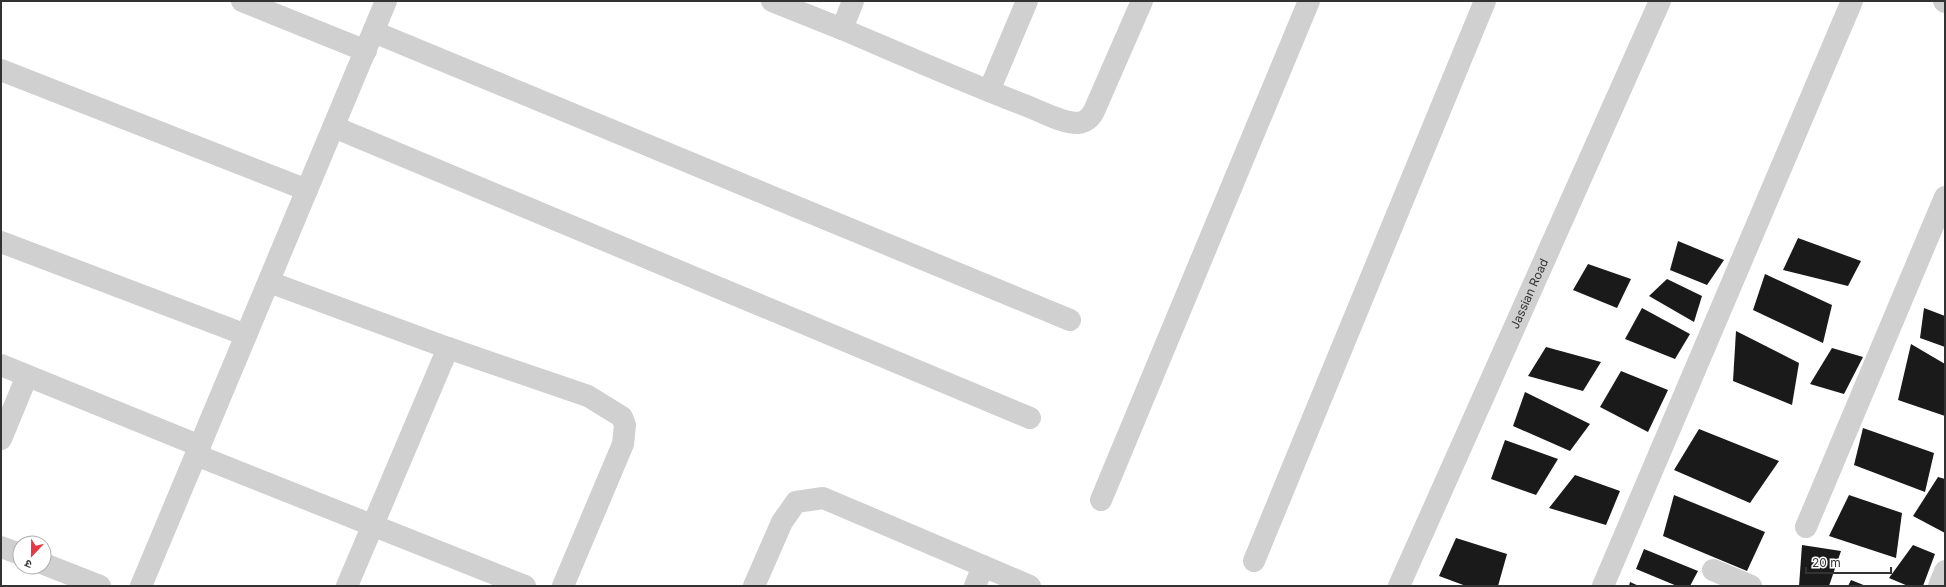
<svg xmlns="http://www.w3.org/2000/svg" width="1946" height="587" font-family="Inter,'Noto Sans Devanagari',sans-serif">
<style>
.building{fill:#1a1a1a}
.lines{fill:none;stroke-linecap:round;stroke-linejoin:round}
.minor{stroke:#d0d0d0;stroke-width:22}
.labels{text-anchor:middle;stroke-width:4;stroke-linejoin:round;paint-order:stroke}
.street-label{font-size:12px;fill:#333;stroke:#fff}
</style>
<rect width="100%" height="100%" fill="#fff"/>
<g class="building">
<polygon points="1798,238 1861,261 1848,286 1783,270"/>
<polygon points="1678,241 1724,260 1707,285 1670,270"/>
<polygon points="1588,264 1631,279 1617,308 1573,290"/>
<polygon points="1765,274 1832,305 1823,343 1753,310"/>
<polygon points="1667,279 1702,296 1694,322 1649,296"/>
<polygon points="1642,308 1690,334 1675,359 1625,339"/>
<polygon points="1924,308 1945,316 1945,347 1920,338"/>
<polygon points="1736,331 1799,363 1792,405 1733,381"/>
<polygon points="1911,344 1945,364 1945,416 1898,400"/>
<polygon points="1546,347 1601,362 1583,391 1528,376"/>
<polygon points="1832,348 1863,357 1844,394 1810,384"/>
<polygon points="1621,371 1668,390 1648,432 1600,407"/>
<polygon points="1525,392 1590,424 1570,451 1513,426"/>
<polygon points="1863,428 1934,453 1925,492 1854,465"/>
<polygon points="1699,429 1779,461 1750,503 1674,470"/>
<polygon points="1505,440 1558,459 1536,495 1491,479"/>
<polygon points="1575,475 1620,491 1606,525 1549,508"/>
<polygon points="1938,477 1945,479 1945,533 1913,516"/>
<polygon points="1674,495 1765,532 1747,571 1663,536"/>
<polygon points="1849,495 1902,513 1896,558 1829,536"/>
<polygon points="1456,538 1507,554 1498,586 1466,586 1439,576"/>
<polygon points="1802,545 1841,551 1829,586 1799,586"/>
<polygon points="1913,545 1935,554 1923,586 1908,586 1889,578"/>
<polygon points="1644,549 1698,571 1690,586 1677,586 1636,569"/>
<polygon points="1851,580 1866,586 1848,586"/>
<polygon points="1630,582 1639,586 1629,586"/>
</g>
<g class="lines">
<g class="minor">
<polyline points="242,1 366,51"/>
<polyline points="772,1 842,29"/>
<path d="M853,1L842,29C903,55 964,82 1027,106C1042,112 1062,123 1078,123C1086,122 1091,117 1094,111L1142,1"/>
<polyline points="1944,1 1945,2"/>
<polyline points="374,32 1070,320"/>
<polyline points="1,70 307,190"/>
<polyline points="989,91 1027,1"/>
<polyline points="334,127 1030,418"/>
<polyline points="1,242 246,335"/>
<polyline points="269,282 448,348 588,396 622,417 625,425 623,444 563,586"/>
<polyline points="1,365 200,446"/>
<polyline points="1,439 27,376"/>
<polyline points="196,455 525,586"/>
<polyline points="1101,500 1309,1"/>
<polyline points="1806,527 1945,197"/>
<polyline points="1,547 20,554"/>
<polyline points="1254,561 1485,1"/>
<polyline points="44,564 100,586"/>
<polyline points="1713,570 1751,586"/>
<polyline points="141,586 386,1"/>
<polyline points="347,586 448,348"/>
<polyline points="754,586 782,522 796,502 823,498 1030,586"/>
<polyline points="975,586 983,566"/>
<path id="s1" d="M1399,586L1660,1"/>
<polyline points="1603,586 1852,1"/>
<polyline points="1939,586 1945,571"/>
</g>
</g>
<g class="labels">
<g class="street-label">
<text dy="4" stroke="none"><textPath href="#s1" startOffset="320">Jassian Road</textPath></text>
</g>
</g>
<rect width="1946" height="587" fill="none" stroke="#333333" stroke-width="4"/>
<g transform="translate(32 555) rotate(202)"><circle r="19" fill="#ffffff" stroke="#adadad"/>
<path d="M0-3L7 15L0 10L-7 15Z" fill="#e63946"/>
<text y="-6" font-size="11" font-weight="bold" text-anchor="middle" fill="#333333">उ</text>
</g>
<path d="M1806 567v6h85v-6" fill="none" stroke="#333333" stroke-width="2"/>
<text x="1812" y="567" font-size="12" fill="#333333" stroke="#ffffff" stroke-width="3" paint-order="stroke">20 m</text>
</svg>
